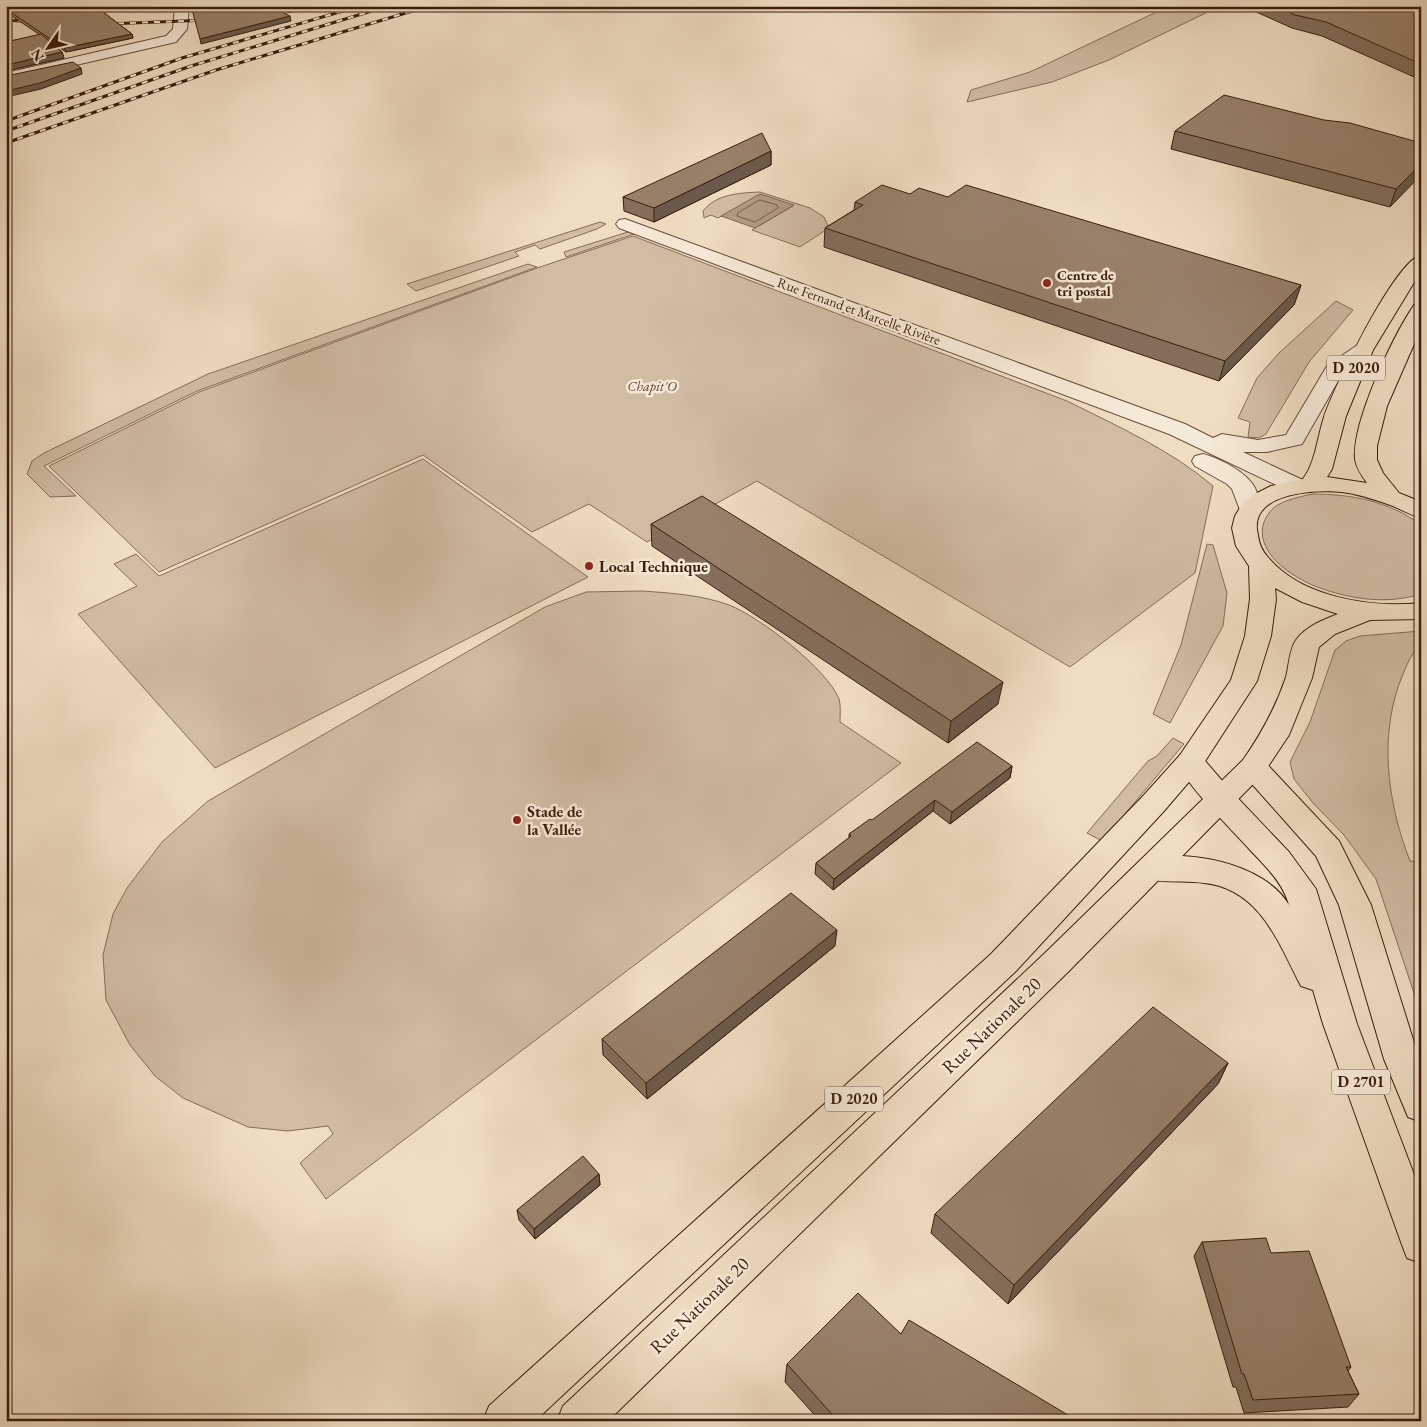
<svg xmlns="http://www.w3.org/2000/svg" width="1427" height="1427" font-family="'EB Garamond',serif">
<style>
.green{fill:#d0bca3;stroke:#856c58}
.water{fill:#b19c84;stroke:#816954}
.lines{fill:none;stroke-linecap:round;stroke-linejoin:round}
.shore{stroke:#765c48;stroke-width:1}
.minor-casing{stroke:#674d3a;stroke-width:2}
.primary-casing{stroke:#3a1d0c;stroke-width:2}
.trunk-casing{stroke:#3a1d0c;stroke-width:2}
.minor{fill:#f5e9d7;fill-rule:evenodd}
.primary{fill:#efddc2;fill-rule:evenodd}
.trunk{fill:#efddc2;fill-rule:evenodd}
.rail-casing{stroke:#3a1d0c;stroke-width:3}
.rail{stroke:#f5e9d7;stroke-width:2;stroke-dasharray:6;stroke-linecap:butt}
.wall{fill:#836f5c;stroke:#3a1d0c}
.shaded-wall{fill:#6a5a4b;stroke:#3a1d0c}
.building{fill:#98816b;stroke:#3a1d0c}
.poi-dot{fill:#8f2418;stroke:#f5e9d7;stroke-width:2}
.labels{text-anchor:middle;stroke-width:5;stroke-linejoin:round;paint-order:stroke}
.far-poi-label{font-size:14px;font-weight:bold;fill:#3a1d0c;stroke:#f5e9d7;text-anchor:start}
.far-street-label{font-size:14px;fill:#3a1d0c;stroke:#f5e9d7}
.far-park-label{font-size:14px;font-style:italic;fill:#604532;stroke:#f5e9d7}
.shield{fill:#f5e9d7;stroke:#725a49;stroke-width:1}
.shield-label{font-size:15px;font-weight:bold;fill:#3a1d0c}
.poi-label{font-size:16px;font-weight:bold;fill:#3a1d0c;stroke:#f5e9d7;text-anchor:start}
.near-street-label{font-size:19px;fill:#3a1d0c;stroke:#f5e9d7}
</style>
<rect width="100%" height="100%" fill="#efddc2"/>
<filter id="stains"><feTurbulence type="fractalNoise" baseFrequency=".004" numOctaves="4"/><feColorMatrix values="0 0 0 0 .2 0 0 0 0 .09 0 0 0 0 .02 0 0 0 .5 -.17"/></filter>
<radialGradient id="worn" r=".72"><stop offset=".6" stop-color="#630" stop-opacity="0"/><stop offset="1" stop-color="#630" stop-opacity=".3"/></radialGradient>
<g class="green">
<polygon points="1169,6 1220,6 1109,60 1052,82 967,102 971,90 1030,72"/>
<path d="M760,192L810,208L824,217L829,228L800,247L752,230L793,206L760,194L718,218L711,215L704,218L703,211C716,194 739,193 760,192Z"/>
<polygon points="600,222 606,224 597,229 540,249 535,245 515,252 519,256 416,291 407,284"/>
<polygon points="628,232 634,234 566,257 564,252"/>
<path d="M633,236L1067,401C1117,426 1171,450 1213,486L1195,573L1070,667L757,481L647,542L589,504L532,532L423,455L159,572L49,466L199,392L537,268Z"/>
<polygon points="528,264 537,267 197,391 44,466 76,496 50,497 27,474 32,461 44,453 208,374"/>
<polygon points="1336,301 1353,310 1309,362 1266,434 1259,438 1248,437 1250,422 1238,418 1257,378 1279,353"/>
<polygon points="423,459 588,577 215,768 78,614 137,586 114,564 136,554 159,576"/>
<path d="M1312,494C1351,494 1389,501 1421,525V594C1388,604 1355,600 1323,589C1298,581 1256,556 1263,525C1265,518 1270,510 1276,506C1287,499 1300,497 1312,494Z"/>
<polygon points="1207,544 1213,545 1227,593 1223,626 1170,723 1153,714 1181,645"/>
<path d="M642,591C671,593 702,595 729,605C760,617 827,669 839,699C841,705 840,715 840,722L901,763L326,1199L300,1163L333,1134L328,1126L288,1131L248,1127L183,1098L155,1076L130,1045L106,1000L103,955L113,914L127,888L162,842L208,801L545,607L586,592Z"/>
<path d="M1421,631V645C1411,653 1408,663 1403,674C1378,733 1387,802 1410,861L1421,862V1014L1376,879L1344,835L1313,803L1294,779L1290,762L1310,722L1335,650L1346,641L1360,636Z"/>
<polygon points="1173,738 1184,744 1102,841 1087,833 1148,761 1157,756"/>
</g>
<polygon class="water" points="760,194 794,205 755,228 721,216"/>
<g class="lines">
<polygon class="shore" points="760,200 777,205 778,208 755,222 737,216 738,213"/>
<defs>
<g id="minor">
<polygon points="175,6 189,6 187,29 176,42 6,81 6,73 166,36 173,29"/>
<polygon points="625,219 1185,424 1213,438 1222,434 1258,440 1286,435 1327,366 1356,346 1363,344 1370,346 1373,350 1370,354 1342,374 1302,444 1267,452 1243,452 1305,481 1308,486 1305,491 1297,493 1289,491 1169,434 619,228 616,224 619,220"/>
<path d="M1203,454C1219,458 1247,472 1255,488C1258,494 1259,503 1262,510L1258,515L1250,517L1242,515L1232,489L1227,484L1195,466L1192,461L1195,456Z"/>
</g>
<path id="primary" d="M1421,255V271L1373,350L1346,416L1332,469L1327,477L1367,483C1362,476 1356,468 1355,459C1352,422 1393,336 1414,305L1421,303V328L1387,406L1377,446V460L1383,473L1399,493L1421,502V518C1411,515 1402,510 1393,506C1376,500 1359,494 1342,492C1314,489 1247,493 1258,535C1259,543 1261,549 1267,556C1300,598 1371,608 1421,603V619L1370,620L1335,634L1319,647L1312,678L1289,735L1263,774L1068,972L608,1421H557L563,1406L1044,954L1243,760C1261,734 1276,707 1286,677C1289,666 1289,650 1296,640C1306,626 1323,620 1338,614L1302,602L1275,588L1276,599L1271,636L1257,681L1200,769L1164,811L1015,972L535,1421H483L489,1406L991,954L1144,795L1180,755L1231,680L1245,636L1250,599L1249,566L1236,546L1232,528L1235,516L1243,503L1253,495L1271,486L1303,479C1316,461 1317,438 1324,417C1333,389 1395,261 1421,255Z"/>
<g id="trunk">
<path d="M1190,752L1200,755L1231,791L1289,852L1316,889L1357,1024L1421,1193V1263L1407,1258L1402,1245L1323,1024L1313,990L1301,986C1278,942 1260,889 1204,883C1183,880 1161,884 1140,877L1136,869L1140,861C1183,847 1265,863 1289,905C1283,883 1266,867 1251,851C1226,823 1195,795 1176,762L1180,755Z"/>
<polygon points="1253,757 1263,760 1339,841 1371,905 1421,1065 1421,1122 1408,1117 1384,1059 1339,905 1316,856 1243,774 1239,767 1243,760"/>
</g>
</defs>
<use href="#minor" class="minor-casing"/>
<use href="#primary" class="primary-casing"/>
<use href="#trunk" class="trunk-casing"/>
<use href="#minor" class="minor"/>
<use href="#primary" class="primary"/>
<use href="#trunk" class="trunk"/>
<defs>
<g id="rail">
<polyline points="270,14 330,6"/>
<polyline points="6,20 33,22"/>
<polyline points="106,24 208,20"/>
<polyline points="6,121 182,58 360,6"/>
<polyline points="6,131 191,66 388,6"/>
<polyline points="6,143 216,70 429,6"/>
</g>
</defs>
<use href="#rail" class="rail-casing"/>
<use href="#rail" class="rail"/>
</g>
<g class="wall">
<polygon points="6,6 138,6 99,9 132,34 133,38 66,52 45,38 62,52 64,58 6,71 6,42 40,35 6,12"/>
<polygon points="1243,6 1421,6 1421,80 1322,36 1292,28"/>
<polygon points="1175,131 1421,143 1390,207 1171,149"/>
<polygon points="771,151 771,165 654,222 624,211 623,197"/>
<polygon points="948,197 1301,285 1294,305 1219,381 824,247 825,228 854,210 855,202"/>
<polygon points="651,524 998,704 948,743 652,546"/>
<polygon points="1012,766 1010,778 950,824 933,811 833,890 815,874 816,863 849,838 849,834 872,820"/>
<polygon points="835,946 647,1099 603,1055 602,1039"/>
<polygon points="1228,1063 1218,1084 1008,1304 931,1233 935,1214"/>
<polygon points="599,1174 600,1185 535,1239 519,1220 517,1210"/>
<polygon points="1202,1242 1271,1253 1351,1367 1348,1371 1359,1394 1348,1407 1244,1413 1236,1387 1233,1387 1194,1256"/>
<polygon points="901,1334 1078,1421 820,1421 785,1382 787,1364"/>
</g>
<g class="shaded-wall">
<polygon points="94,6 138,6 95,9"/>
<polygon points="290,16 291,21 201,44 200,39"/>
<polygon points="132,34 133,38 66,52 64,48"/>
<polygon points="62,52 64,58 6,71 6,65"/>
<polygon points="81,68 82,74 41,89 6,97 6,91"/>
<polygon points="771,151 771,165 654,222 654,208"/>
<polygon points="1421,164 1421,175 1390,207 1396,189"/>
<polygon points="1301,285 1294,305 1219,381 1225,361"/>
<polygon points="1003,682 998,704 948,743 951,721"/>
<polygon points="1012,766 1010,778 950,824 952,812"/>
<polygon points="935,800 933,811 833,890 834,879"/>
<polygon points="837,930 835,946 647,1099 646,1083"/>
<polygon points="1228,1063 1218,1084 1008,1304 1014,1285"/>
<polygon points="599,1174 600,1185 535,1239 534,1229"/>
</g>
<g class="building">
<polygon points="6,6 95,6 132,34 64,48 6,9"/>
<polygon points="191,6 270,6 290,16 200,39"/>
<polygon points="1276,6 1421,6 1421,64 1326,22 1295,15"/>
<polygon points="41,34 62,52 6,65 6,42"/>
<polygon points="73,62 81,68 40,83 6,91 6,76"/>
<polygon points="1224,95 1324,120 1350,123 1421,143 1421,164 1396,189 1175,131"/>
<polygon points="762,133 771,151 654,208 623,197"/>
<polygon points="882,185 910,194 919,188 948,197 966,185 1301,285 1225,361 825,228 863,205 855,202"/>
<polygon points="702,496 1003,682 951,721 651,524"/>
<polygon points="977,742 1012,766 952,812 935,800 834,879 816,863 851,836 849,834 870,819 872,820"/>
<polygon points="791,893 837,930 646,1083 602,1039"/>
<polygon points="1153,1007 1228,1063 1014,1285 935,1214"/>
<polygon points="583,1156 599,1174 534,1229 517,1210"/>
<polygon points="1266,1238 1271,1253 1309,1251 1351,1367 1346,1367 1359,1394 1253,1400 1244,1374 1242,1374 1202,1242"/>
<polygon points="858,1293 901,1334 909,1320 1078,1421 838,1421 787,1364"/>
</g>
<g class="poi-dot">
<circle cx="1047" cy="283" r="5"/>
<circle cx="589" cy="566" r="5"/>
<circle cx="517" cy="820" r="5"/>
</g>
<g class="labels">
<g class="far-poi-label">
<text x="1057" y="280">Centre de<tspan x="1057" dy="16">tri postal</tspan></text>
</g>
<g class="far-street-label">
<text transform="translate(859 311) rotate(20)" y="5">Rue Fernand et Marcelle Rivière</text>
</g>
<g class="far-park-label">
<text x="652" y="391">Chapit'O</text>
</g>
<g class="shield">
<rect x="1327" y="355.5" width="58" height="25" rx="4"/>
<rect x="1332" y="1069.5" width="58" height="25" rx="4"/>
<rect x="825" y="1086.5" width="58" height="25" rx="4"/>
</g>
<g class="shield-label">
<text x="1356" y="373">D 2020</text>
<text x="1361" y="1087">D 2701</text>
<text x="854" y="1104">D 2020</text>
</g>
<g class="poi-label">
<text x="599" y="572">Local Technique</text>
<text x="527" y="817">Stade de<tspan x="527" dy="18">la Vallée</tspan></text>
</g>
<g class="near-street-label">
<text transform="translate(991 1025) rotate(-44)" y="7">Rue Nationale 20</text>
<text transform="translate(699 1305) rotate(-44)" y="7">Rue Nationale 20</text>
</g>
</g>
<rect width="1427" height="1427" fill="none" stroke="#efddc2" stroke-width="25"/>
<rect x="8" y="8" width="1412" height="1412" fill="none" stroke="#3a1d0c" stroke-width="2.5"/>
<rect x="12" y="12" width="1402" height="1402" fill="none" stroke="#3a1d0c"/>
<g transform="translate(48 48) rotate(236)" stroke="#f5e9d7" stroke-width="4" paint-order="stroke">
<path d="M0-4L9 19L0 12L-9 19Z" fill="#3a1d0c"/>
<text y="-8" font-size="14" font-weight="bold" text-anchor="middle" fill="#3a1d0c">N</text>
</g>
<rect width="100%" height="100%" filter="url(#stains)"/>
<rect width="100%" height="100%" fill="url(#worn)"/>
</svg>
